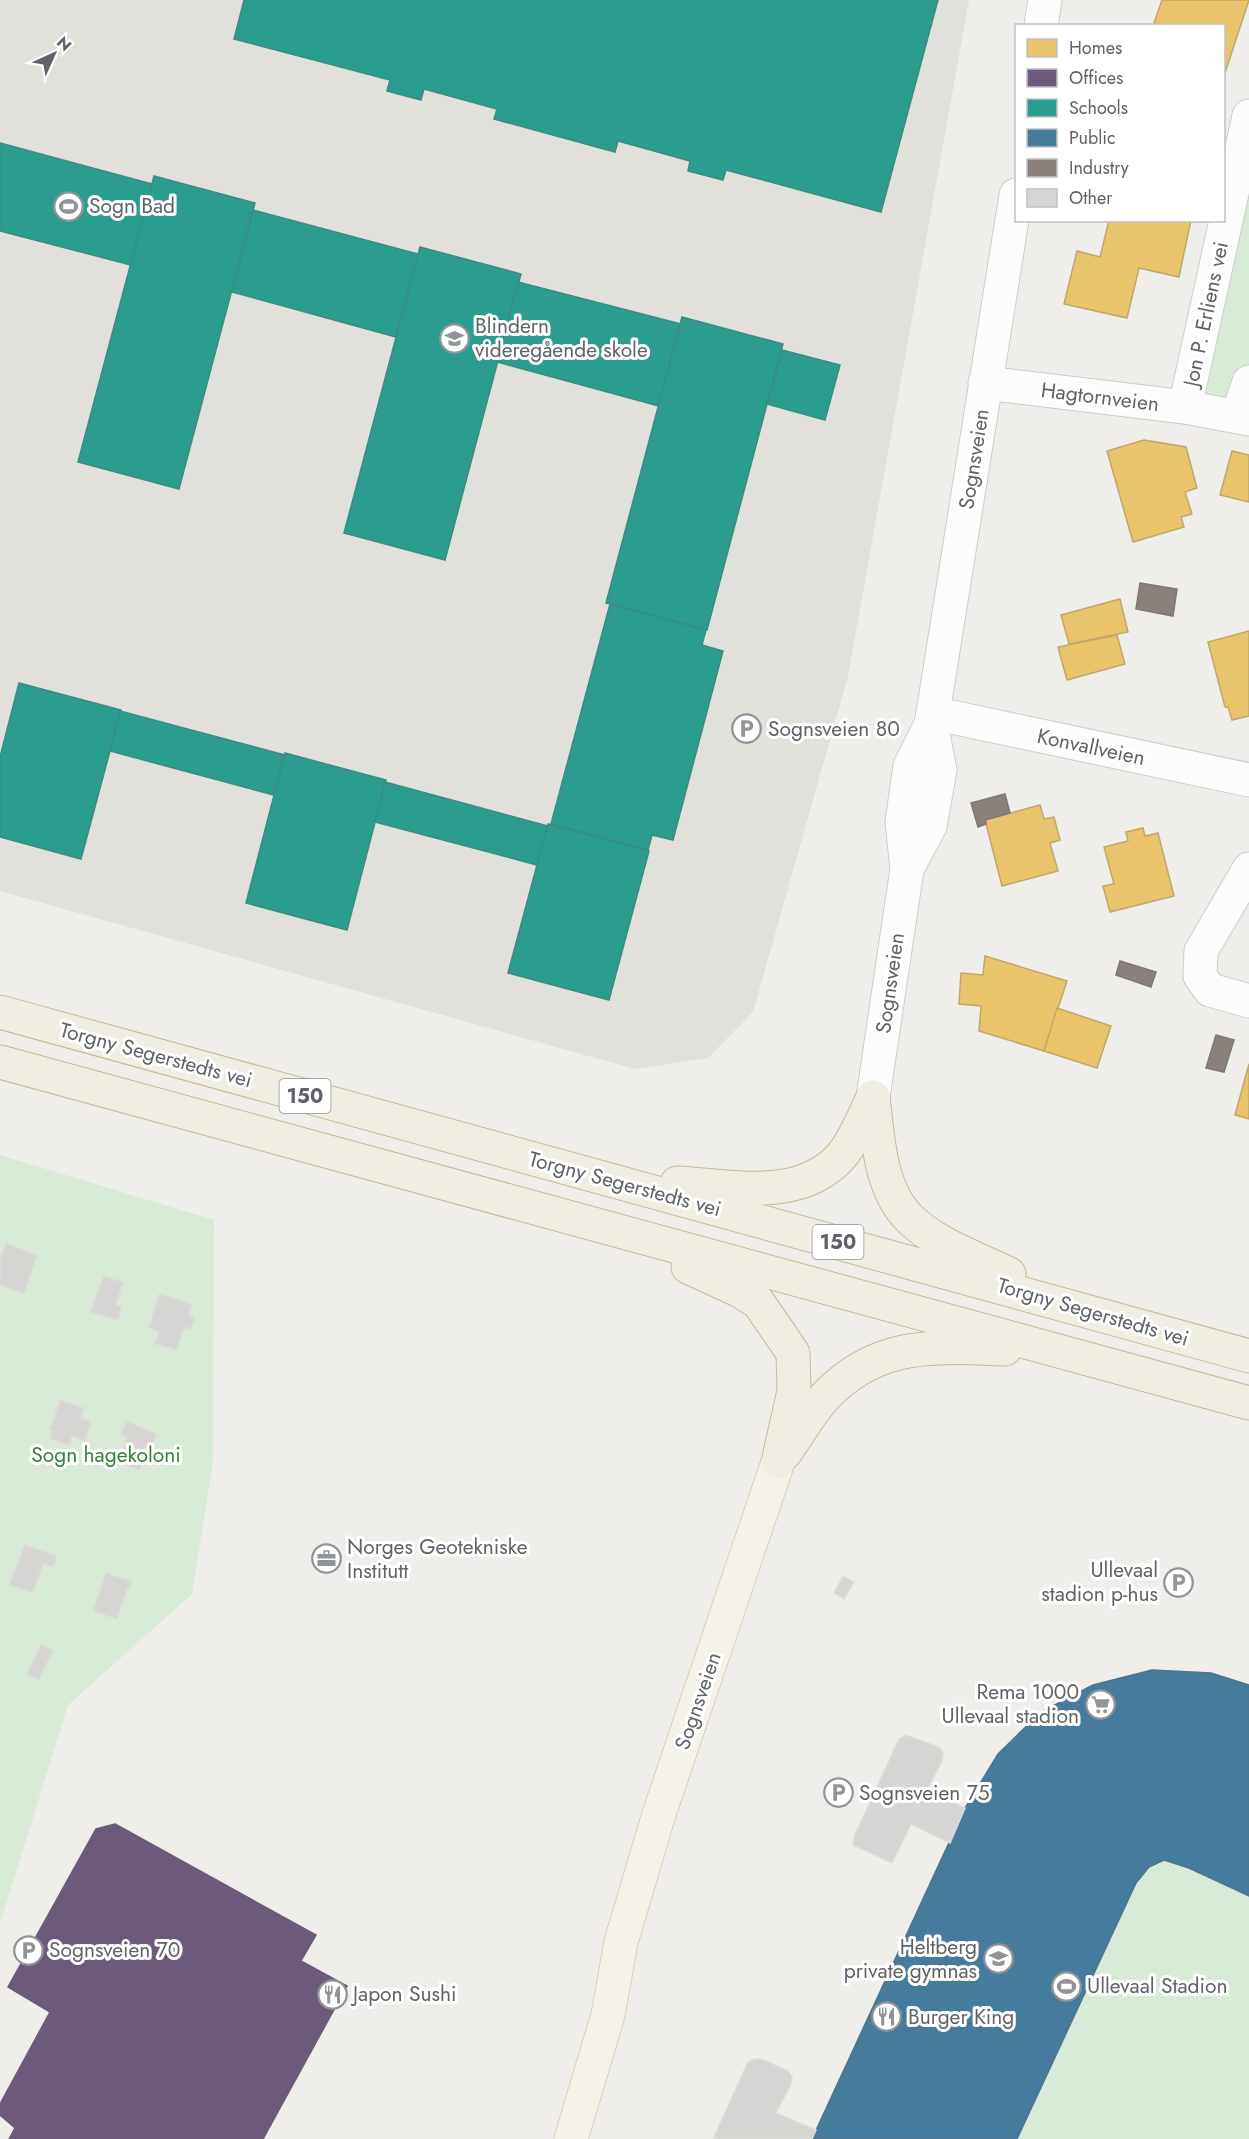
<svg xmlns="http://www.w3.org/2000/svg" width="1249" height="2139" font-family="Jost,sans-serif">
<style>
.education{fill:#e2e0da}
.green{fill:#d8ebd6}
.homes{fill:#e9c46a;stroke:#c0a769;stroke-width:1.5}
.offices{fill:#6d597a;stroke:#695c75;stroke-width:1.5}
.schools{fill:#2a9d8f;stroke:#3a8c83;stroke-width:1.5}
.public{fill:#457b9d;stroke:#4d748d;stroke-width:1.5}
.industry{fill:#8a817c;stroke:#7d7876;stroke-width:1.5}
.building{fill:#d6d5d3;stroke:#deddd9;stroke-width:1.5}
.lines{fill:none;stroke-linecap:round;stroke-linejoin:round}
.minor-casing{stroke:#cbcccc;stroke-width:35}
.major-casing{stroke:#d7ceb8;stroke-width:35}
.highway-casing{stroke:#c8b996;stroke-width:35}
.minor{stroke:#fdfcfc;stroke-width:33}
.major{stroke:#f4f2e9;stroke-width:33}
.highway{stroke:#f0ede3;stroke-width:33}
.labels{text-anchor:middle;stroke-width:6;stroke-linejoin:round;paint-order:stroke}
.shield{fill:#fff;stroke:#8f9295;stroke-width:1.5}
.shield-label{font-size:20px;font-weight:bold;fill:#5f6368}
.poi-label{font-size:21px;fill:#5f6368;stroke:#fff;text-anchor:start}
.street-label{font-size:21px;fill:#5f6368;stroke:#fff}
.park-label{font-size:21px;fill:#348238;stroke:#fff}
</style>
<rect width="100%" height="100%" fill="#efeeea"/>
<polygon class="education" points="0,0 969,0 848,676 753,1012 708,1058 635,1069 0,891"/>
<g class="green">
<polygon points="1249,116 1249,382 1237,416 1185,407"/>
<polygon points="0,1155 214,1220 213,1463 192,1594 68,1705 0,1924"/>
<polygon points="1152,1670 1211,1673 1249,1685 1249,2139 812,2139 965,1808 998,1754 1041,1712 1093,1685"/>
</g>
<g class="homes">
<polygon points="1162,0 1249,0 1224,76 1224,26 1153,26"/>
<polygon points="1109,220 1191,220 1179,277 1139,268 1127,318 1064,304 1077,251 1100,257"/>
<polygon points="1144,440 1186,447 1197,488 1185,492 1192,514 1181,517 1184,527 1133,542 1107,451"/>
<polygon points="1232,451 1249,455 1249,502 1220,495"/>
<polygon points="1120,599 1128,632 1069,644 1061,615"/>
<polygon points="1249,631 1249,716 1232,720 1228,707 1225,707 1208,642"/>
<polygon points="1117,635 1125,664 1067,680 1058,647"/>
<polygon points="1040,805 1044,819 1054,817 1060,840 1050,843 1058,871 1002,886 985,820"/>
<polygon points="1143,828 1145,836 1158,833 1174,896 1110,912 1103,886 1114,884 1104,847 1128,841 1126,832"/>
<polygon points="985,956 1067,981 1044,1051 979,1031 981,1006 959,1004 961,973 983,975"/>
<polygon points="1057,1008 1111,1026 1097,1068 1044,1051"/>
<polygon points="1249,1064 1249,1119 1235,1115"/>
</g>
<polygon class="offices" points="115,1824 316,1935 301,1961 347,1986 263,2139 9,2139 15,2128 0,2115 0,2104 50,2012 8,1987 96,1829"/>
<g class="schools">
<polygon points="244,0 938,0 881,212 726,170 723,180 688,171 690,161 618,141 615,152 494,119 497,109 424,89 421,100 387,91 390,80 234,39"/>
<polygon points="0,143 152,184 131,265 0,231"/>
<polygon points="154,176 255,203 179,489 78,462"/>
<polygon points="253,210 418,254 396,337 232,292"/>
<polygon points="420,247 521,274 445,560 344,533"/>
<polygon points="518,282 681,324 659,406 497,362"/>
<polygon points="682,317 783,344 707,630 606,603"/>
<polygon points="782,350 840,365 825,420 767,404"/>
<polygon points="610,604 706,630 702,645 723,651 673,840 652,835 648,850 551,824"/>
<polygon points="19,683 121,710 81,859 0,837 0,757"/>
<polygon points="120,711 285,755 274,795 110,751"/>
<polygon points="285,753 386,780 347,930 246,903"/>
<polygon points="385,782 548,826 537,865 375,822"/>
<polygon points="548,824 649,851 609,1000 508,973"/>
</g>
<polygon class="public" points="1152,1670 1211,1673 1249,1685 1249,1896 1189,1868 1164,1860 1149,1867 1136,1883 1017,2139 812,2139 965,1808 998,1754 1041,1712 1093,1685"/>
<g class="industry">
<polygon points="1140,583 1177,589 1173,616 1136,609"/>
<polygon points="1005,794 1010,813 985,820 986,824 978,827 971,803"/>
<polygon points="1120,961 1156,972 1151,987 1116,975"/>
<polygon points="1216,1035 1234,1040 1224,1072 1206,1068"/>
</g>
<g class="building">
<polygon points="6,1243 37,1255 24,1294 0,1285 0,1259"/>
<polygon points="104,1276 123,1282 116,1305 122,1306 118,1320 90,1312"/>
<polygon points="159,1294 192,1304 189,1315 195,1317 191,1330 184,1327 177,1350 155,1344 159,1332 149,1328"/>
<polygon points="60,1400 84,1408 81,1418 91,1422 85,1441 72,1436 69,1445 50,1439 53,1431 50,1430"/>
<polygon points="126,1421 157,1434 139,1470 119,1462 127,1438 121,1435"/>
<polygon points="25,1545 57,1556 53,1567 43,1564 33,1593 9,1585"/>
<polygon points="106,1573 132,1581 129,1590 127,1589 117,1619 93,1611"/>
<polygon points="843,1576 854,1582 844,1599 834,1593"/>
<polygon points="41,1644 53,1650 39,1680 27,1674"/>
<polygon points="906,1735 939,1747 943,1753 942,1761 927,1790 965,1808 950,1843 911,1824 892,1863 853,1845 854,1837 899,1739"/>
<polygon points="755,2059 762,2059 788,2071 792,2077 791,2084 776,2113 816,2130 812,2139 713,2139 748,2062"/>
</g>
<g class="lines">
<defs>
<g id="minor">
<polyline points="1041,26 1045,0"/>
<polyline points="985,383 1185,407 1249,419"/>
<polyline points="1185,407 1249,116"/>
<polyline points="1237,416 1249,382"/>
<polyline points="933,713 1249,780"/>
<polyline points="907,869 930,826 940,770 931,724"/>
<polyline points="1249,869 1201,951 1200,976 1210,990 1249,1001"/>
<polyline points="873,1097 907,869 902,822 910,766 931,724 933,713 1016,195"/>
</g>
<polyline id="major" points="571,2139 608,2015 621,1942 659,1814 778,1462"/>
<g id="highway">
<polyline points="0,1012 1249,1356"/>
<polyline points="0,1062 1249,1403"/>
<path d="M873,1097C878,1136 879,1188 909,1218C935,1244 977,1258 1009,1274"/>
<path d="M677,1183C732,1186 802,1203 843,1154C856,1137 864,1116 873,1097"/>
<polyline points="688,1267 738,1290 758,1302 793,1353 794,1391 778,1462"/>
<path d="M785,1453C800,1432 815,1404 835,1387C886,1341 940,1347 1005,1349"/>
</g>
</defs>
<use href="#minor" class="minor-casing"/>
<use href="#major" class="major-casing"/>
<use href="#highway" class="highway-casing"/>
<use href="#minor" class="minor"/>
<use href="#major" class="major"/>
<use href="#highway" class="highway"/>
</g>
<defs>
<symbol id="stadium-ring" viewBox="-11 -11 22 22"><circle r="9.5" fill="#fff" stroke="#919496" stroke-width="1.5"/><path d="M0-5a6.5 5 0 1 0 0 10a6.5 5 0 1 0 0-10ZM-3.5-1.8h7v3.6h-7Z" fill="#919496"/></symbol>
<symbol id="school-ring" viewBox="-11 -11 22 22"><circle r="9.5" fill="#fff" stroke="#919496" stroke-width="1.5"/><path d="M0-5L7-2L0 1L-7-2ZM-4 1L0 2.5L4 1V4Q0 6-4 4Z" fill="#919496"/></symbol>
<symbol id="parking-ring" viewBox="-11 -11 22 22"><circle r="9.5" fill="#fff" stroke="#919496" stroke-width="1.5"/><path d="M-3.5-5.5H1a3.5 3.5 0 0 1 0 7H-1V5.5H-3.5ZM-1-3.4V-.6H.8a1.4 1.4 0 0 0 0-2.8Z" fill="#919496"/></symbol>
<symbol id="office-ring" viewBox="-11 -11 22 22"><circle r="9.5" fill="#fff" stroke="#919496" stroke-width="1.5"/><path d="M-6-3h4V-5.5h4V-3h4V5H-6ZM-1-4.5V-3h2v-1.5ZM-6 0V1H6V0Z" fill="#919496"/></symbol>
<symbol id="supermarket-ring" viewBox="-11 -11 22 22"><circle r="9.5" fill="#fff" stroke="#919496" stroke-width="1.5"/><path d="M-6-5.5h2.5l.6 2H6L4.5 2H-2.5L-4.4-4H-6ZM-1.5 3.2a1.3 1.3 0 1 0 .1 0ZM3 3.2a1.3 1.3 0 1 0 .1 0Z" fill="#919496"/></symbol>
<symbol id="restaurant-ring" viewBox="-11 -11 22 22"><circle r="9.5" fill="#fff" stroke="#919496" stroke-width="1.5"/><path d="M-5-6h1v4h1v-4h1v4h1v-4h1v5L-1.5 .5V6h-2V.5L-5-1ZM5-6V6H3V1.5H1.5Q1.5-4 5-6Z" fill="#919496"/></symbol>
</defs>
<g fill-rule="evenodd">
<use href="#stadium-ring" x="52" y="190" width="33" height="33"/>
<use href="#school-ring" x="438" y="322" width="33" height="33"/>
<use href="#parking-ring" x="730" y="712" width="33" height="33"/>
<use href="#office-ring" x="310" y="1542" width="33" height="33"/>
<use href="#parking-ring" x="1162" y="1566" width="33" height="33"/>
<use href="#supermarket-ring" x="1084" y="1688" width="33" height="33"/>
<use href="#parking-ring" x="822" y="1776" width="33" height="33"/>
<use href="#parking-ring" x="12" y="1934" width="33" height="33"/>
<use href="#school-ring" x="982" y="1942" width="33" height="33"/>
<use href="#stadium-ring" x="1050" y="1970" width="33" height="33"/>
<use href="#restaurant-ring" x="316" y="1978" width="33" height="33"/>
<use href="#restaurant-ring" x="870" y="2000" width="33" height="33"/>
</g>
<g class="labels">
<g class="shield">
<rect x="279.5" y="1079" width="51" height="34" rx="4.5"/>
<rect x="812.5" y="1225" width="51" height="34" rx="4.5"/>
</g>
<g class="shield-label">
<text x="305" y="1103">150</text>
<text x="838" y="1249">150</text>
</g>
<g class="poi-label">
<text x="89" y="213">Sogn Bad</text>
<text x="475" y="333">Blindern<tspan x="475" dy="24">videregående skole</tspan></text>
<text x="768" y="736">Sognsveien 80</text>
<text x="347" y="1554">Norges Geotekniske<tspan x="347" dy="24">Institutt</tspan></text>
<text x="1158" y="1577" text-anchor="end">Ullevaal<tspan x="1158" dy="24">stadion p-hus</tspan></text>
<text x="1079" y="1699" text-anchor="end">Rema 1000<tspan x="1079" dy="24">Ullevaal stadion</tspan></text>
<text x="859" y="1800">Sognsveien 75</text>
<text x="977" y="1954" text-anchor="end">Heltberg<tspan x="977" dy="24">private gymnas</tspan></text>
<text x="49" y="1957">Sognsveien 70</text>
<text x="1087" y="1993">Ullevaal Stadion</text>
<text x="353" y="2001">Japon Sushi</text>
<text x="908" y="2024">Burger King</text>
</g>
<g class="street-label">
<text transform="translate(1206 314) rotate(-78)" y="7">Jon P. Erliens vei</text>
<text transform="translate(1100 397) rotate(7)" y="7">Hagtornveien</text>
<text transform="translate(974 459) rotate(-81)" y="7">Sognsveien</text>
<text transform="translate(1091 747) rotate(12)" y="7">Konvallveien</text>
<text transform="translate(890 983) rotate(-82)" y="7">Sognsveien</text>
<text transform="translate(156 1055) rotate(15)" y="7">Torgny Segerstedts vei</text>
<text transform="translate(625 1184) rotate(15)" y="7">Torgny Segerstedts vei</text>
<text transform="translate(1093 1312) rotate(16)" y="7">Torgny Segerstedts vei</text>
<text transform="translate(698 1701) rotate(-71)" y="7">Sognsveien</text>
</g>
<g class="park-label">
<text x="106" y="1462">Sogn hagekoloni</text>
</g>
</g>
<rect x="1015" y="24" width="210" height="198" fill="#ffffff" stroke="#bfc1c3" stroke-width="1.5"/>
<rect x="1027" y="39" width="30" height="18" fill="#e9c46a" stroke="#bfc1c3" stroke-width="1.5"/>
<text x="1069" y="54" font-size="18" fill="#5f6368">Homes</text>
<rect x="1027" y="69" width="30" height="18" fill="#6d597a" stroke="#bfc1c3" stroke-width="1.5"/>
<text x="1069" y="84" font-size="18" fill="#5f6368">Offices</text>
<rect x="1027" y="99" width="30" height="18" fill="#2a9d8f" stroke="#bfc1c3" stroke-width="1.5"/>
<text x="1069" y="114" font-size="18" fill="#5f6368">Schools</text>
<rect x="1027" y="129" width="30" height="18" fill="#457b9d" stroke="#bfc1c3" stroke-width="1.5"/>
<text x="1069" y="144" font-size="18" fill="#5f6368">Public</text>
<rect x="1027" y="159" width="30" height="18" fill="#8a817c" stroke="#bfc1c3" stroke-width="1.5"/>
<text x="1069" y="174" font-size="18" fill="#5f6368">Industry</text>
<rect x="1027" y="189" width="30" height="18" fill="#d6d5d3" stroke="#bfc1c3" stroke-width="1.5"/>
<text x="1069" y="204" font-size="18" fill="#5f6368">Other</text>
<g transform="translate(54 54) rotate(45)" stroke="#ffffff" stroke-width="4.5" paint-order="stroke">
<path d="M0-4.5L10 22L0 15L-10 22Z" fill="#5f6368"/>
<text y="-9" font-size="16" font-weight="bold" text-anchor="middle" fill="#5f6368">N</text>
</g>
</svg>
